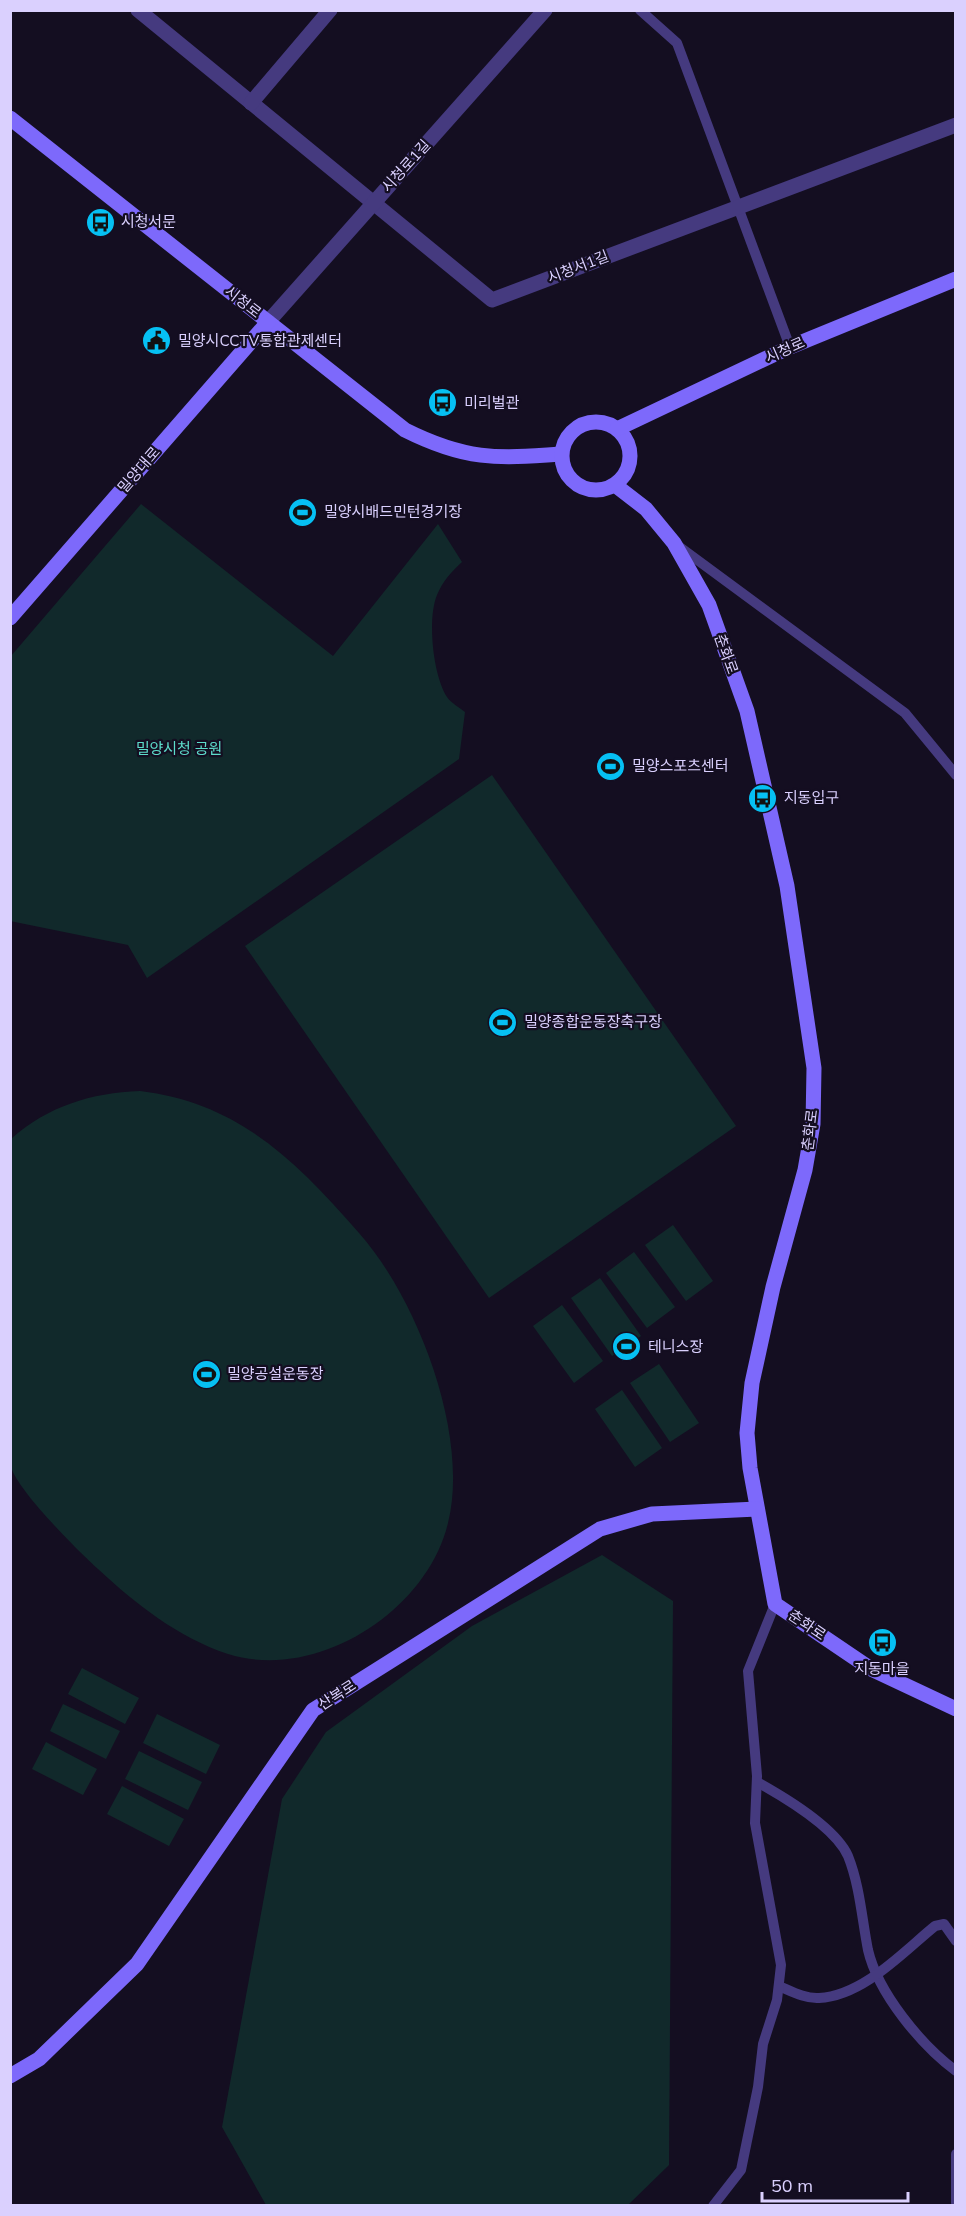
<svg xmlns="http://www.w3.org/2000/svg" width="966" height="2216" font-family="Mulish,'Noto Sans KR',sans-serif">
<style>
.green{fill:#11292b}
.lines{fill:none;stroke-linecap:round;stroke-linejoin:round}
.lane{stroke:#453a7f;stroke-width:10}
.street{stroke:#453a7f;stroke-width:15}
.secondary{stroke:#7d69fb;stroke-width:15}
.labels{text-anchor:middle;stroke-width:4.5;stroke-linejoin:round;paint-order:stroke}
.street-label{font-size:15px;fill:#dad0fe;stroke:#140e21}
.poi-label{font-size:15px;fill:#dad0fe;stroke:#140e21;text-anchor:start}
.park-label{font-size:15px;fill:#5ddccb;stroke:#140e21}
</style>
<rect width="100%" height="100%" fill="#140e21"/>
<g class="green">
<path d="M141,504L333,656L438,524L462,562C451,572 443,581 437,595C427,619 433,675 447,697C451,703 459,707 465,712L459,759L147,978L128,945L10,921L11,656Z"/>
<polygon points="492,775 736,1126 489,1298 245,946"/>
<path d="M140,1091C239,1103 296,1161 359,1233C417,1298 470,1435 448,1523C427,1611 317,1682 228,1654C177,1637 136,1604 98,1569C78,1551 18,1491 11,1467C7,1453 10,1403 10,1385C10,1303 10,1221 11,1139C48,1106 91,1093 140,1091Z"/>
<polygon points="673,1225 713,1281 686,1301 645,1245"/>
<polygon points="634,1252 675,1307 647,1328 606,1273"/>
<polygon points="600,1278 641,1336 612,1356 571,1298"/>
<polygon points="562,1305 603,1361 574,1383 533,1326"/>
<polygon points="659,1364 699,1423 670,1442 630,1383"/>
<polygon points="622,1390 662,1448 635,1467 595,1409"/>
<polygon points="602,1555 673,1601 669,2165 628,2205 266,2205 222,2127 282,1799 326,1732 472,1626"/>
<polygon points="82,1668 139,1698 125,1724 68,1694"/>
<polygon points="63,1704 120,1731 106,1759 50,1731"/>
<polygon points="157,1714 220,1745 206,1774 143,1743"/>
<polygon points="46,1742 97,1769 83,1795 32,1769"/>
<polygon points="139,1751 202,1782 188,1810 125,1779"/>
<polygon points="122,1786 184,1819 169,1846 107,1814"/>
</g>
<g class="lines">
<g class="lane">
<polyline points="640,10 677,43 790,347"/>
<polyline points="677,545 905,713 956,775"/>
<path d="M757,1782C784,1797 835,1827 848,1856C860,1886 862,1920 868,1950C878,1993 921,2045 956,2071"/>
<path d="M779,1986C791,1991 805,1999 819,1998C863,1996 903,1952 935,1926L944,1924L956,1941"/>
<polyline points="956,2154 956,2203"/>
<polyline points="713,2206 741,2170 758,2087 763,2044 777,2000 781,1965 755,1823 757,1776 748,1671 775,1604"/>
</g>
<g class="street">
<polyline points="138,10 492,300 956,125"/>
<polyline points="251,103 330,10"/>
<polyline points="268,322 545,10"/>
</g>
<g class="secondary">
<path d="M10,118L405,430C465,460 495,459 561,454"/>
<circle cx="596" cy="456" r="34"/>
<polyline points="617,429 790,347 956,279"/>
<polyline points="615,485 646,509 674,543 709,605 747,711 787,886 814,1068 813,1124 805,1170 773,1287 752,1383 747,1433 750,1468 775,1604 871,1669 956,1709"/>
<polyline points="10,618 268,322"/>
<polyline points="10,2076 39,2059 137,1964 313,1710 600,1529 652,1514 757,1509"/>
</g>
</g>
<defs>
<symbol id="bus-disc" viewBox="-11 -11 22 22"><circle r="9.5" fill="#06c0f3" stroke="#140e21"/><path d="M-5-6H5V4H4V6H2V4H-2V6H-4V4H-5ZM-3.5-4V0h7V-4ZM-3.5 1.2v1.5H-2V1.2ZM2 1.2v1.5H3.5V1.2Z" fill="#111"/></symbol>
<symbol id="civic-disc" viewBox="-11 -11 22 22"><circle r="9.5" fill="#06c0f3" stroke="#140e21"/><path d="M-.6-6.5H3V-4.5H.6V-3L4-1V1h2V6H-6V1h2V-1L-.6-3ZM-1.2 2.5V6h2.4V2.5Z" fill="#111"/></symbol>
<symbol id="stadium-disc" viewBox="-11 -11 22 22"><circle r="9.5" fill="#06c0f3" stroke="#140e21"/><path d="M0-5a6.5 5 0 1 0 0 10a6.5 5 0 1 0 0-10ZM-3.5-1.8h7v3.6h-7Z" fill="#111"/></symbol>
</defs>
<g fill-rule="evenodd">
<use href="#bus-disc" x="84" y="206" width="33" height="33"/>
<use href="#civic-disc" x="140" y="324" width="33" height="33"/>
<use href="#bus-disc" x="426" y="386" width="33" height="33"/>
<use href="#stadium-disc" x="286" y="496" width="33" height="33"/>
<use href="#stadium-disc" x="594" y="750" width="33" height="33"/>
<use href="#bus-disc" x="746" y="782" width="33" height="33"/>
<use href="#stadium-disc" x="486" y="1006" width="33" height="33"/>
<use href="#stadium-disc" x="610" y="1330" width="33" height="33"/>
<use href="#stadium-disc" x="190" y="1358" width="33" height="33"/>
<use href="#bus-disc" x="866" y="1626" width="33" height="33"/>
</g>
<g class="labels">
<g class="street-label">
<text transform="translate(406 166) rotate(-48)" y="5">시청로1길</text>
<text transform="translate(578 267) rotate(-21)" y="5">시청서1길</text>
<text transform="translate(243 302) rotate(38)" y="5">시청로</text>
<text transform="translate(785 350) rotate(-24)" y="5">시청로</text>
<text transform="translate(139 470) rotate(-49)" y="5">밀양대로</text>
<text transform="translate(726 654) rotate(70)" y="5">춘화로</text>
<text transform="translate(810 1130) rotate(-83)" y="5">춘화로</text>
<text transform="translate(807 1625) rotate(34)" y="5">춘화로</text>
<text transform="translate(337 1695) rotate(-33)" y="5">산복로</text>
</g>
<g class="poi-label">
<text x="121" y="227">시청서문</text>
<text x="178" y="346">밀양시CCTV통합관제센터</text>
<text x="464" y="408">미리벌관</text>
<text x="324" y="517">밀양시배드민턴경기장</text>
<text x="632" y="771">밀양스포츠센터</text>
<text x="784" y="803">지동입구</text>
<text x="524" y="1027">밀양종합운동장축구장</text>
<text x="648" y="1352">테니스장</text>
<text x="227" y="1379">밀양공설운동장</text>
<text x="882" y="1674" text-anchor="middle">지동마을</text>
</g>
<g class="park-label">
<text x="179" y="754">밀양시청 공원</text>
</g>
</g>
<rect width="966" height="2216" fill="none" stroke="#dad0fe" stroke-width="24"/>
<path d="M762 2192v9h146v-9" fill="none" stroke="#dad0fe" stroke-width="3"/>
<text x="771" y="2192" font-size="18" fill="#dad0fe" stroke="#140e21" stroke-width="4.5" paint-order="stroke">50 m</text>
</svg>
